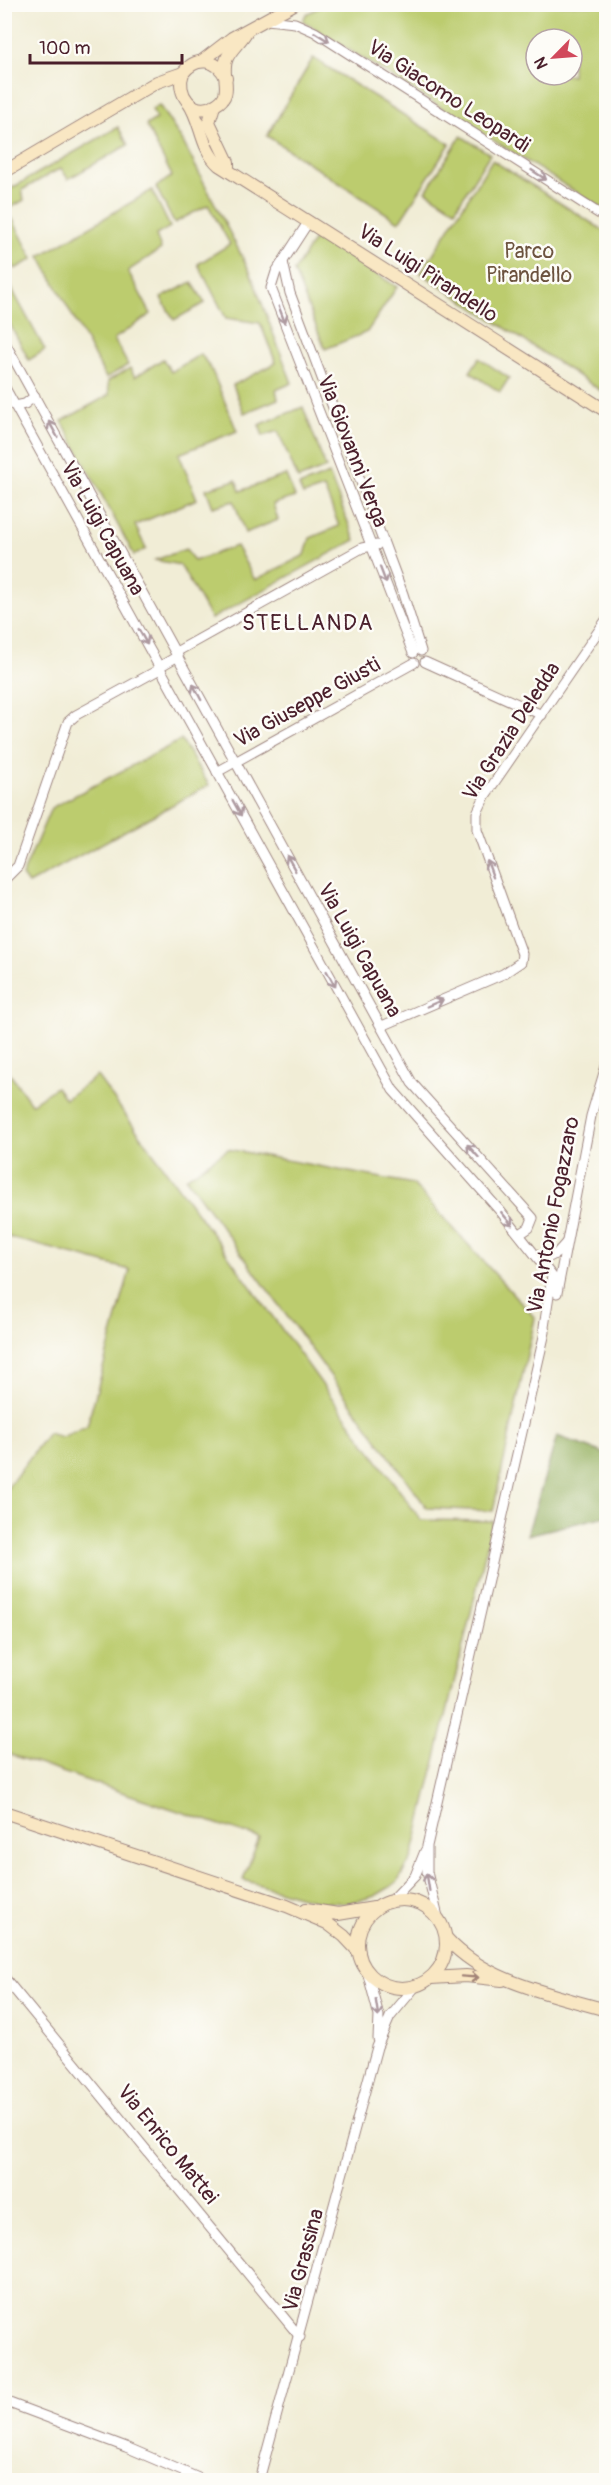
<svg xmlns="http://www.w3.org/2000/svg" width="611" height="2485" font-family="Pangolin,sans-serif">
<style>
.green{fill:#bccc6e;stroke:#83764c;stroke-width:1.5;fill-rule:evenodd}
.forest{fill:#95b061;stroke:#706846;stroke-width:1.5}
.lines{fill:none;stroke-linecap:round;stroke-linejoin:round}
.street-casing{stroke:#9e8680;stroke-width:11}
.secondary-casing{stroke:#9e8680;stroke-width:14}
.street{stroke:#fff;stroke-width:9}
.secondary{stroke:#f9e7c3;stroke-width:12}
.oneway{stroke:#ae9aa0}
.oneway2{stroke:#a28377}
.labels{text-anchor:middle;stroke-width:5;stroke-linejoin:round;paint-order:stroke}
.street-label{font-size:21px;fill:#4a1f2b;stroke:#fdfcf7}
.park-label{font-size:21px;fill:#6c533f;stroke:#fdfcf7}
.neighbourhood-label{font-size:22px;letter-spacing:1.5px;fill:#4a1f2b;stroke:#fdfcf7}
</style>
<rect width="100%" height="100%" fill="#fdfcf7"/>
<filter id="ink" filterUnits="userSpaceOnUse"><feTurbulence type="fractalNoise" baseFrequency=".0167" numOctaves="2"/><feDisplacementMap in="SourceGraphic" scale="12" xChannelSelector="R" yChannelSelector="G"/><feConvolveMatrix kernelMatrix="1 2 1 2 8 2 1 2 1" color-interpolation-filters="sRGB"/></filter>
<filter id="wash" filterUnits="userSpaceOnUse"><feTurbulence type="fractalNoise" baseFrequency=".008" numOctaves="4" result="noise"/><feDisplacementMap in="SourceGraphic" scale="24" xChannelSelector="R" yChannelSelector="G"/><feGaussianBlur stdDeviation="1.35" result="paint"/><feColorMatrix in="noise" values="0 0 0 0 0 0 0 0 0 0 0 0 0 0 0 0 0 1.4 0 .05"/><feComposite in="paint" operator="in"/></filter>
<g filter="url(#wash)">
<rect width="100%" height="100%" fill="#f1edd6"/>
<g class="green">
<path d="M324,5H606V211L303,21L306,14ZM536,39H572V75H536Z"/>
<polygon points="313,58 450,144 399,222 267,136"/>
<polygon points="159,105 183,142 251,274 292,383 276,390 278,399 244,413 233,385 276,363 260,323 226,318 198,264 230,244 208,205 174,223 156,187 172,176 146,125 156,119 152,109"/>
<polygon points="118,127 128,145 68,179 61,168 22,190 24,200 5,211 5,192"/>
<polygon points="461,136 490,154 455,210 426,191"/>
<polygon points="492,160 606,232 606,394 421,273"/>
<polygon points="152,190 170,227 156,235 161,249 128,271 151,314 114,339 128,365 106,378 40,256"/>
<polygon points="12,218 33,259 15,269 5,249 5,222"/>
<polygon points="317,235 397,287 367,332 325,349 294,271"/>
<polygon points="8,282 45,350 29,360 5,315 5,284"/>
<polygon points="192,282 205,303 174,320 161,298"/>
<polygon points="201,354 212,371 237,431 179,454 197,499 135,525 146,549 134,555 62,421 109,395 108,381 130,368 135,377 163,359 171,372"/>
<polygon points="479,358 509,378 500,392 470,372"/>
<polygon points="303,407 326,468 298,479 278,431 263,436 259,425"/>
<polygon points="329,474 355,540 211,619 180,565 155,560 186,549 194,561 236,546 255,580 305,555 310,538 339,526 324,488 303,495 299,486"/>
<polygon points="286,475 295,497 273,504 278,520 245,533 234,501 213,507 206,489 236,480 240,491"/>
<polygon points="181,740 209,785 28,884 22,876 51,808"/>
<polygon points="5,1067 31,1104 56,1087 65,1099 97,1076 421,1520 493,1521 412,1857 397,1883 375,1896 349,1903 319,1902 243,1880 259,1838 5,1753 5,1491 48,1433 62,1437 87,1426 130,1270 5,1236"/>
<polygon points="228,1149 413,1184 535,1318 493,1511 427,1508 186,1178"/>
</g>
<polygon class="forest" points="557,1436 606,1454 606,1516 527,1535"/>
</g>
<g filter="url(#ink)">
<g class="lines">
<defs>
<g id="street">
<polyline points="267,20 295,23 315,32 606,218"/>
<polyline points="309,221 276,272 271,288 413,653"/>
<polyline points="283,262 290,293 403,594 421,651"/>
<polyline points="4,341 412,1083 533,1218 529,1228 520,1234"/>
<polyline points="4,386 393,1090 501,1212 552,1276 544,1327 545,1332 427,1846 427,1872 438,1917"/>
<polyline points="15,406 25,404 35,396"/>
<polyline points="176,652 362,548 377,545"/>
<polyline points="425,662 542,715"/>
<polyline points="159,667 178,656"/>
<polyline points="217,772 414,663"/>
<polyline points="4,880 18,866 68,722 76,715 160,669"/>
<polyline points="382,1026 503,974 521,962 522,954 477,830 477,813 485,796 606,620"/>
<polyline points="542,1261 557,1253 566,1243"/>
<polyline points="557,1293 591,1116 606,1066"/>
<polyline points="391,1901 415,1876 425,1851"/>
<polyline points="367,1971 379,2016 378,2039"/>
<polyline points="4,1977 300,2337"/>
<polyline points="4,2401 126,2447 203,2480"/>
<polyline points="259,2480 377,2047 390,2017 415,1987"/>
</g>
<g id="secondary">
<polyline points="202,61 232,38 294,4"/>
<path d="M226,78C217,58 196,56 183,73C175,93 193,118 215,105C236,94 219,75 227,58C231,49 241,41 246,32"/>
<path d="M188,102C202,121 200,148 219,165L606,411"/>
<polyline points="214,106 209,122 228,162 228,168"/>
<polyline points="4,172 157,82 183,73"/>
<polyline points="4,1812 287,1906 327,1923 344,1936 359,1952"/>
<circle cx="402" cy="1944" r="44"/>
<polyline points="306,1909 338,1914 374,1908"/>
<path d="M447,1939C487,1983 552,1994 606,2010"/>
<polyline points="431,1978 466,1976 502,1980"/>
</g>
</defs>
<use href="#street" class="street-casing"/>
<use href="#secondary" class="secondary-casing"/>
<use href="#street" class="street"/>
<use href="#secondary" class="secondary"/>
</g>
<defs><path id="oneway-shaft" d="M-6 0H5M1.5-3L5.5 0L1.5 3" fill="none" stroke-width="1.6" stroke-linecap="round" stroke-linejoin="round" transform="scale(1.5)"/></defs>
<g class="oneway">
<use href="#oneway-shaft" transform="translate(322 37) rotate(32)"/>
<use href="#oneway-shaft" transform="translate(539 175) rotate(33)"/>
<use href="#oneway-shaft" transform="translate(282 315) rotate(69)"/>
<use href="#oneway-shaft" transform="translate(53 429) rotate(-119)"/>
<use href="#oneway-shaft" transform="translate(383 575) rotate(69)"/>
<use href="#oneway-shaft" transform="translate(143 637) rotate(61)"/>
<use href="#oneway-shaft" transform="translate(197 692) rotate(-118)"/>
<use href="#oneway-shaft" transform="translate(237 808) rotate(61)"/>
<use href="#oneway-shaft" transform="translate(291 863) rotate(-119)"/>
<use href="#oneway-shaft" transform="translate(490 869) rotate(-110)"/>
<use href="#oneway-shaft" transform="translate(331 979) rotate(61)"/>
<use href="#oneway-shaft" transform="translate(435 1003) rotate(-23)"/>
<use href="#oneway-shaft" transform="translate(473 1151) rotate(-132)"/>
<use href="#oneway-shaft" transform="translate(507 1219) rotate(50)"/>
<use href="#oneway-shaft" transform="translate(428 1882) rotate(-99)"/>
<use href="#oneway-shaft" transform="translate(377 2008) rotate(81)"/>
</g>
<use class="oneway2" href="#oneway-shaft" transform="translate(470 1977) rotate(4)"/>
</g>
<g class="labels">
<g class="street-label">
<text transform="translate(449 96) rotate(33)" y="7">Via Giacomo Leopardi</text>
<text transform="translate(428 273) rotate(33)" y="7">Via Luigi Pirandello</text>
<text transform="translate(353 451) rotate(69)" y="7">Via Giovanni Verga</text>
<text transform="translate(103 528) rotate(61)" y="7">Via Luigi Capuana</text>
<text transform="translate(307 702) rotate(-29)" y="7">Via Giuseppe Giusti</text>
<text transform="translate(511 731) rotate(-57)" y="7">Via Grazia Deledda</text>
<text transform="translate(360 950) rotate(61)" y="7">Via Luigi Capuana</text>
<text transform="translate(553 1215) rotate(-79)" y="7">Via Antonio Fogazzaro</text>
<text transform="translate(168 2144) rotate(51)" y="7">Via Enrico Mattei</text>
<text transform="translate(303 2260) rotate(-75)" y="7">Via Grassina</text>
</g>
<g class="park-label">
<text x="529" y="258">Parco<tspan x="529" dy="24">Pirandello</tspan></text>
</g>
<g class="neighbourhood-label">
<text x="308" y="630">STELLANDA</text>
</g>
</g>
<rect width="611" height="2485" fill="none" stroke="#fdfcf7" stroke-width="24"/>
<g transform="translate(554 57) rotate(245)"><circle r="28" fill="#fdfcf7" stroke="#b5a4a5" stroke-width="1.5"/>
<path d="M0-4.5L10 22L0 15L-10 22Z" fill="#d1495b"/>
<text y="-9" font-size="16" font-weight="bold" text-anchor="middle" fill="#4a1f2b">N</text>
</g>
<path d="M30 54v9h152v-9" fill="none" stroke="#4a1f2b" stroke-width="3"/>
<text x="39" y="54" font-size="18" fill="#4a1f2b" stroke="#fdfcf7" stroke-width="4.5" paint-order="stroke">100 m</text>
</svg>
